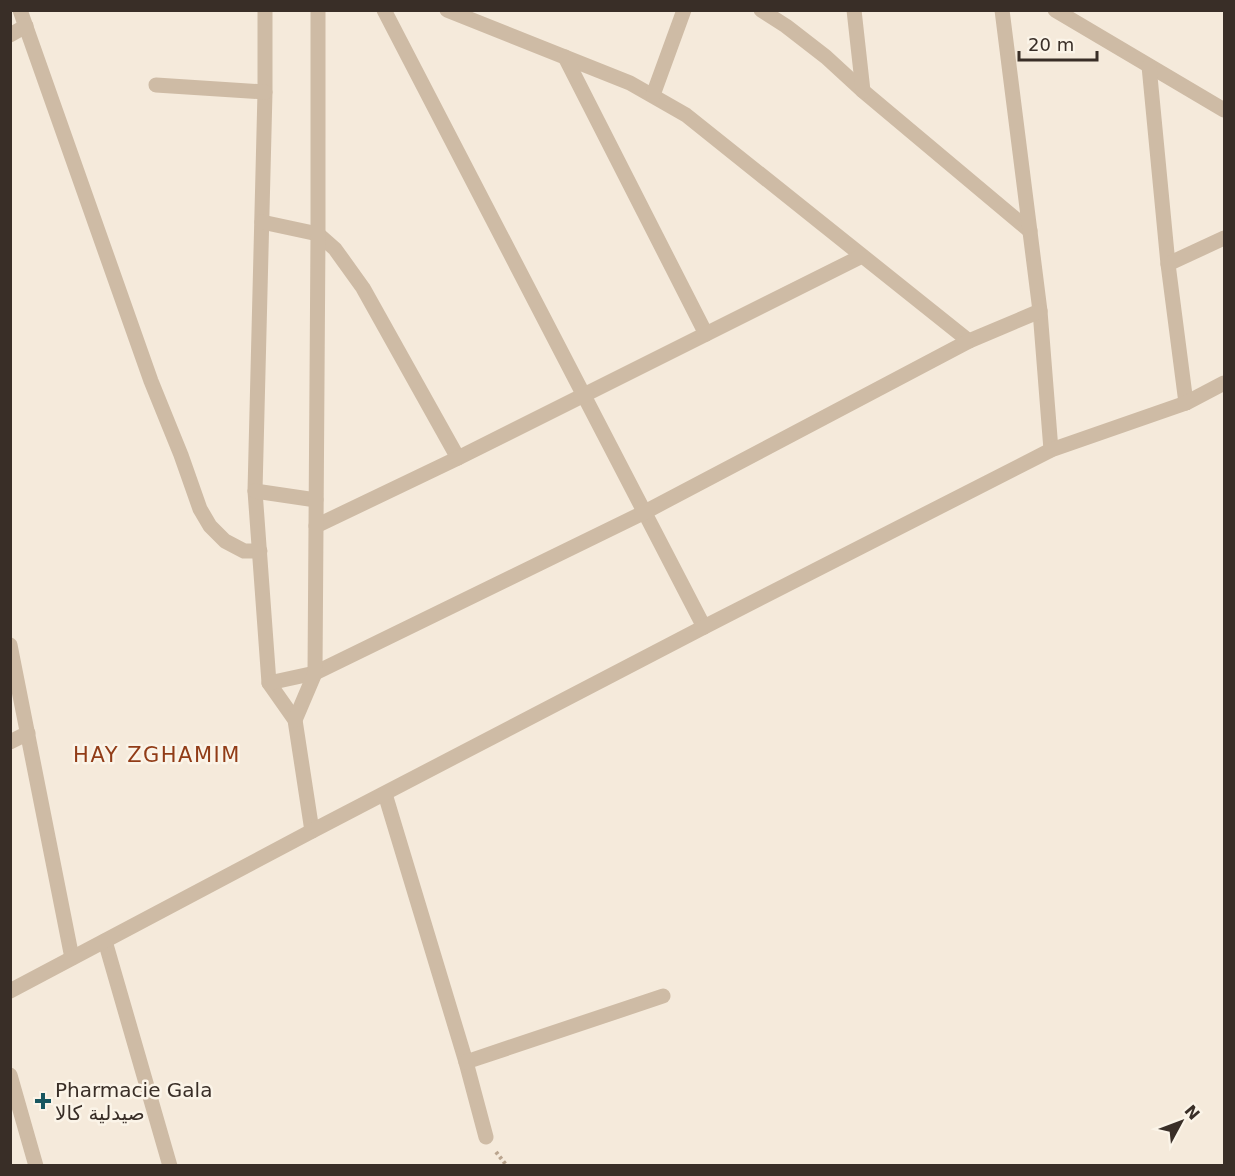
<svg xmlns="http://www.w3.org/2000/svg" width="1235" height="1176" font-family="'DejaVu Sans',Cairo,sans-serif">
<style>
.lines{fill:none;stroke-linecap:round;stroke-linejoin:round}
.path{stroke:#baa58f;stroke-width:4;stroke-dasharray:3 3;stroke-linecap:butt}
.street{stroke:#cebba5;stroke-width:15}
.poi-dot{fill:#18565f;stroke:#fbf4e8;stroke-width:2}
.labels{text-anchor:middle;stroke-width:5;stroke-linejoin:round;paint-order:stroke}
.poi-label{font-size:20px;fill:#392e27;stroke:#fbf4e8;text-anchor:start}
.neighbourhood-label{font-size:21px;letter-spacing:1.5px;fill:#913c17;stroke:#fbf4e8}
</style>
<rect width="100%" height="100%" fill="#f5eadb"/>
<g class="lines">
<polyline class="path" points="496,1152 507,1166"/>
<g class="street">
<polyline points="20,10 151,381 181,455 200,509 210,526 225,541 244,551 260,551"/>
<polyline points="265,10 265,92 255,491 269,683 295,720 312,831"/>
<polyline points="384,10 704,627"/>
<polyline points="447,10 630,83 686,115 969,341"/>
<polyline points="761,10 786,26 826,57 863,91 1030,231"/>
<polyline points="854,10 863,91"/>
<polyline points="1002,10 1040,311 1051,450"/>
<polyline points="1055,10 1224,110"/>
<polyline points="10,35 26,26"/>
<polyline points="565,57 706,334"/>
<polyline points="1149,66 1168,264 1186,403"/>
<polyline points="156,85 265,92"/>
<polyline points="653,95 684,10"/>
<polyline points="262,222 318,234 335,249 363,288 458,458"/>
<polyline points="1168,264 1224,238"/>
<polyline points="255,491 316,500"/>
<polyline points="316,526 458,458 862,256"/>
<polyline points="10,645 72,958"/>
<polyline points="269,683 315,673 645,512 969,341 1040,311"/>
<polyline points="295,720 315,673 318,234 318,10"/>
<polyline points="10,742 28,733"/>
<polyline points="385,794 466,1062 486,1137"/>
<polyline points="105,941 170,1166"/>
<polyline points="10,991 312,831 704,627 1051,450 1186,403 1224,383"/>
<polyline points="466,1062 663,996"/>
<polyline points="10,1075 36,1166"/>
</g>
</g>
<path class="poi-dot" d="M40 1092h6v6h6v6h-6v6h-6v-6h-6v-6h6z"/>
<g class="labels">
<g class="poi-label">
<text x="55" y="1097">Pharmacie Gala<tspan x="55" dy="23">صيدلية كالا</tspan></text>
</g>
<g class="neighbourhood-label">
<text x="157" y="762">HAY ZGHAMIM</text>
</g>
</g>
<rect width="1235" height="1176" fill="none" stroke="#392e27" stroke-width="24"/>
<g transform="translate(1181 1122) rotate(49)" stroke="#fbf4e8" stroke-width="4.5" paint-order="stroke">
<path d="M0-4.5L10 22L0 15L-10 22Z" fill="#392e27"/>
<text y="-9" font-size="16" font-weight="bold" text-anchor="middle" fill="#392e27">N</text>
</g>
<path d="M1019 51v9h78v-9" fill="none" stroke="#392e27" stroke-width="3"/>
<text x="1028" y="51" font-size="18" fill="#392e27" stroke="#fbf4e8" stroke-width="4.5" paint-order="stroke">20 m</text>
</svg>
